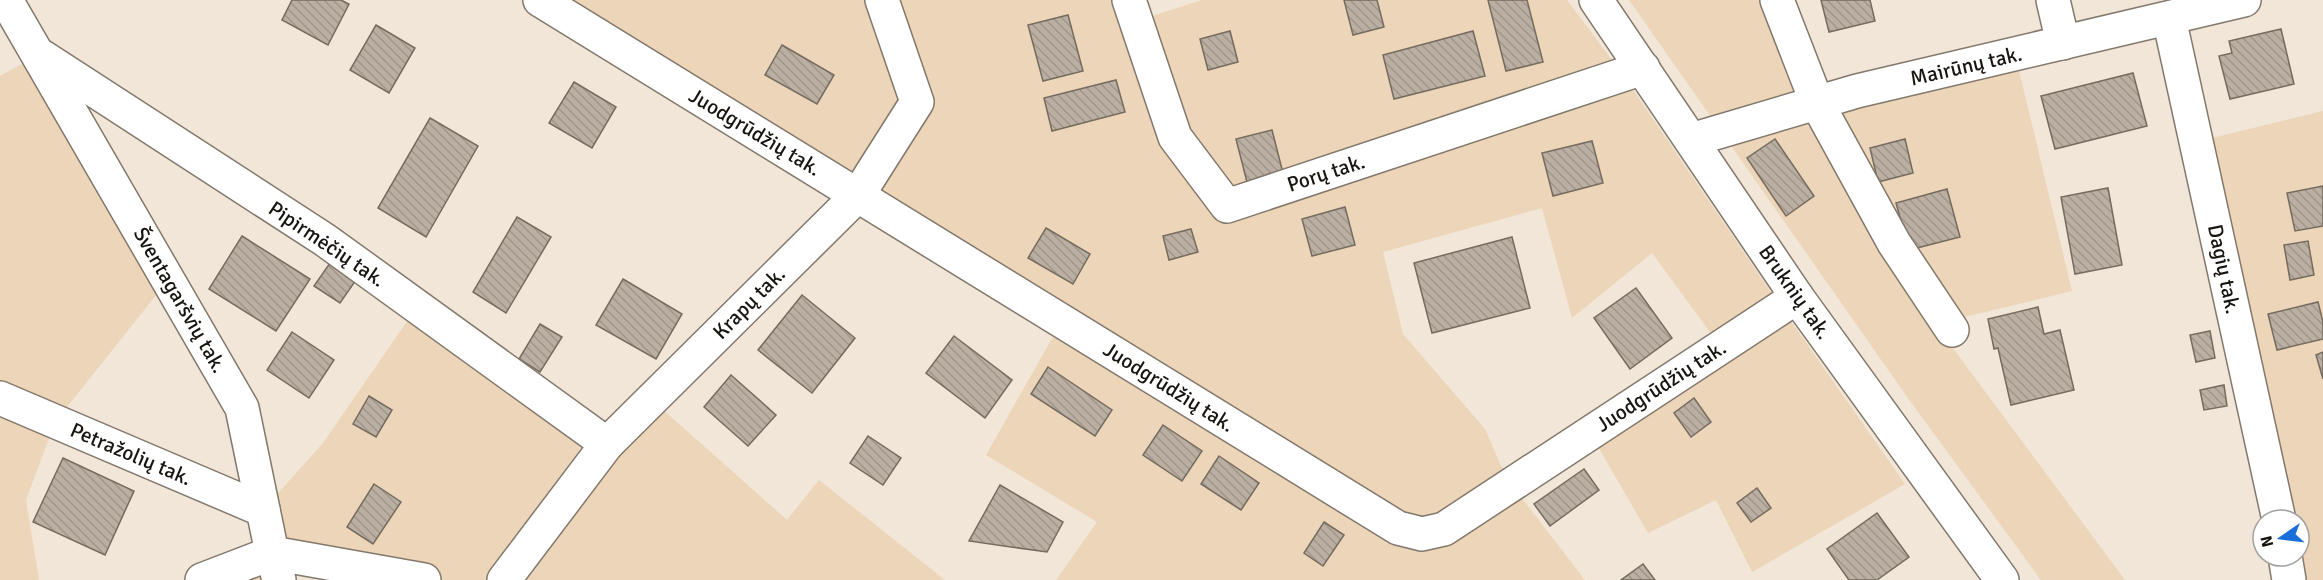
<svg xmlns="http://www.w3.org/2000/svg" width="2323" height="580" font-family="Signika,sans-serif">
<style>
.garden{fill:#ecd5b8}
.building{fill:url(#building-back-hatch);stroke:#756b5f;stroke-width:1.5}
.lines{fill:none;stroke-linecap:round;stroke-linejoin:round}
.minor-casing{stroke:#82786c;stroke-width:36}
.minor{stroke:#fff;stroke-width:33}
.labels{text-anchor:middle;stroke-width:4.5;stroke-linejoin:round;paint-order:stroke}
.street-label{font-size:21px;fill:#18140f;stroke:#fff}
</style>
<defs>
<pattern id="building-back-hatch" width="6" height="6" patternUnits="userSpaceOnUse" patternTransform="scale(1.5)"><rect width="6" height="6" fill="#baafa2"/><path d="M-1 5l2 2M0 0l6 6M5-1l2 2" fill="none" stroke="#9f968a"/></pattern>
</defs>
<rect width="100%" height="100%" fill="#f1e6d8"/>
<g class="garden">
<polygon points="540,0 1146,0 1152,16 1202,0 1567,0 1623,75 1781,307 1905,484 1752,572 1716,500 1648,533 1590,433 1721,347 1652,253 1572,318 1542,208 1383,252 1403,334 1485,429 1501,466 1517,492 1585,580 1056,580 1097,522 986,455 1062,321"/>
<polygon points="1629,0 1764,0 1806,111 2016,58 2072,291 1935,324 2125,580 2041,580 1910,401"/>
<polygon points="39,55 168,280 55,422 26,500 39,580 0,580 0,76"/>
<polygon points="2323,111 2323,580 2298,580 2299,520 2285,520 2204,140"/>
<polygon points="417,307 607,444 652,400 787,520 819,480 945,580 424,580 272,553 279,580 202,580 272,553 263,510 323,443"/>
</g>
<g class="building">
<polygon points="292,0 341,0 349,4 328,45 282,20"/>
<polygon points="1344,0 1377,0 1384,27 1353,35"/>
<polygon points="1488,0 1527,0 1543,62 1506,71"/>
<polygon points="1821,0 1870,0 1875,21 1829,32"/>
<polygon points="1068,15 1083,71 1043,81 1028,25"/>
<polygon points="376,25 415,48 389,93 350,70"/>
<polygon points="2281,29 2294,84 2230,99 2219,56 2232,53 2229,41"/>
<polygon points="1230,31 1238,62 1208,70 1200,39"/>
<polygon points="1473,31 1485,76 1394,99 1383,55"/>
<polygon points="782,45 834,75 817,104 765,75"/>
<polygon points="2133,73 2147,126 2055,149 2041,96"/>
<polygon points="1116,80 1125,112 1052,131 1044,98"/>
<polygon points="574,82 616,107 592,148 549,123"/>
<polygon points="430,118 478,146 426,237 378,208"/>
<polygon points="1272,130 1284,177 1248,186 1236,139"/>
<polygon points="1775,139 1814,196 1786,216 1747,158"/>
<polygon points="1905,139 1913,173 1878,182 1870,148"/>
<polygon points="1592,141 1603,183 1553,196 1542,153"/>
<polygon points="2323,186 2323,226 2295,231 2287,193"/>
<polygon points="2108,188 2122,265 2075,274 2061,197"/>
<polygon points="1947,189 1960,237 1909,250 1896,203"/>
<polygon points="1345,207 1355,245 1312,256 1302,219"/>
<polygon points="517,217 551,237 506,313 473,292"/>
<polygon points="1046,228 1090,254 1073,284 1028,258"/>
<polygon points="1191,229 1198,252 1169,260 1163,236"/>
<polygon points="242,236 310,279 276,331 209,289"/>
<polygon points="1512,237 1530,308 1432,333 1414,263"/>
<polygon points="2308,241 2314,275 2290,280 2284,245"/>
<polygon points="330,263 356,280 340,303 314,286"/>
<polygon points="623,279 682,314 656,359 596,325"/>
<polygon points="1636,288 1672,338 1630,369 1594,318"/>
<polygon points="802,295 855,338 812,393 758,350"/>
<polygon points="2318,302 2323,322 2323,339 2277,350 2268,314"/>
<polygon points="2038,307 2044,334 2060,330 2074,390 2011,405 1998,348 1994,349 1988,319"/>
<polygon points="540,324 562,337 540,372 519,359"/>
<polygon points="2210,331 2215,358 2196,362 2190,335"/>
<polygon points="292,332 334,360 309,398 267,370"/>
<polygon points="954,336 1012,380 985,418 926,373"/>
<polygon points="2323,352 2323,379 2316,355"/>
<polygon points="1048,367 1112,410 1095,436 1031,394"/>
<polygon points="731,375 776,415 748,446 704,407"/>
<polygon points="2224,385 2227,406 2204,410 2200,390"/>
<polygon points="369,396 392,410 376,437 353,424"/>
<polygon points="1694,398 1711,422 1691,437 1674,413"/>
<polygon points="1163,425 1202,451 1182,481 1143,455"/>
<polygon points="868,436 901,458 883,485 850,463"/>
<polygon points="1219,456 1259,483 1241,510 1201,484"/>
<polygon points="63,458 134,491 105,555 33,522"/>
<polygon points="1584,469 1599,490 1550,526 1534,504"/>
<polygon points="374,484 401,502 373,544 347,527"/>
<polygon points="1000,485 1063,522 1047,552 969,541"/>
<polygon points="1757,488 1771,508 1751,522 1737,503"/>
<polygon points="1877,513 1909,557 1877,580 1849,580 1827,549"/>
<polygon points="1324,522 1344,535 1323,566 1304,553"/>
<polygon points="1643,564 1655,580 1621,580"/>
</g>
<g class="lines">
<defs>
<g id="minor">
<polyline points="6,0 242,408 272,553 202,580"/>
<polyline points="540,0 1398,528 1422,534 1444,529 1797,297"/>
<polyline points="1129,0 1175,137 1227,206 1643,68"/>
<polyline points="1596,0 1797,297 2002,580"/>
<polyline points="1777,0 1817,103 1894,243 1952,330"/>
<polyline points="2053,0 2063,43"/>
<polyline points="2169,18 2279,520"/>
<polyline points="43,57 325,240 607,444"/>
<polyline points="1691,140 1857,91 2244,0"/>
<polyline points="0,398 263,510"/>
<polyline points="2285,556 2289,580"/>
<polyline points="279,580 272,553 424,580"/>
<polyline points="504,580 607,444 858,195 917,102 882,0"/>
</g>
</defs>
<use href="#minor" class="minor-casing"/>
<use href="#minor" class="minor"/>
</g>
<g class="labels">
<g class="street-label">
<text transform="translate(1966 66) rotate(-13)" y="7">Mairūnų tak.</text>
<text transform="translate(755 132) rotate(31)" y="7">Juodgrūdžių tak.</text>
<text transform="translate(1326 173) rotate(-18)" y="7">Porų tak.</text>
<text transform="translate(327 244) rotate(34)" y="7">Pipirmėčių tak.</text>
<text transform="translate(2224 269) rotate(78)" y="7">Dagių tak.</text>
<text transform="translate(1795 292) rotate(55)" y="7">Bruknių tak.</text>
<text transform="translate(180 300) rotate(60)" y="7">Šventagaršvių tak.</text>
<text transform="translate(749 303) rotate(-45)" y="7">Krapų tak.</text>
<text transform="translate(1661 386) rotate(-33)" y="7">Juodgrūdžių tak.</text>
<text transform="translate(1169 387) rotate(32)" y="7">Juodgrūdžių tak.</text>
<text transform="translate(131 454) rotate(23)" y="7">Petražolių tak.</text>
</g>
</g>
<g transform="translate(2281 538) rotate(256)"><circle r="28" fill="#ffffff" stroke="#a3a19f" stroke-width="1.5"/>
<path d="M0-4.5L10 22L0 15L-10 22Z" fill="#196fd9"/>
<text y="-9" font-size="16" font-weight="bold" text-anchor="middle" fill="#18140f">N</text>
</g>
</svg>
